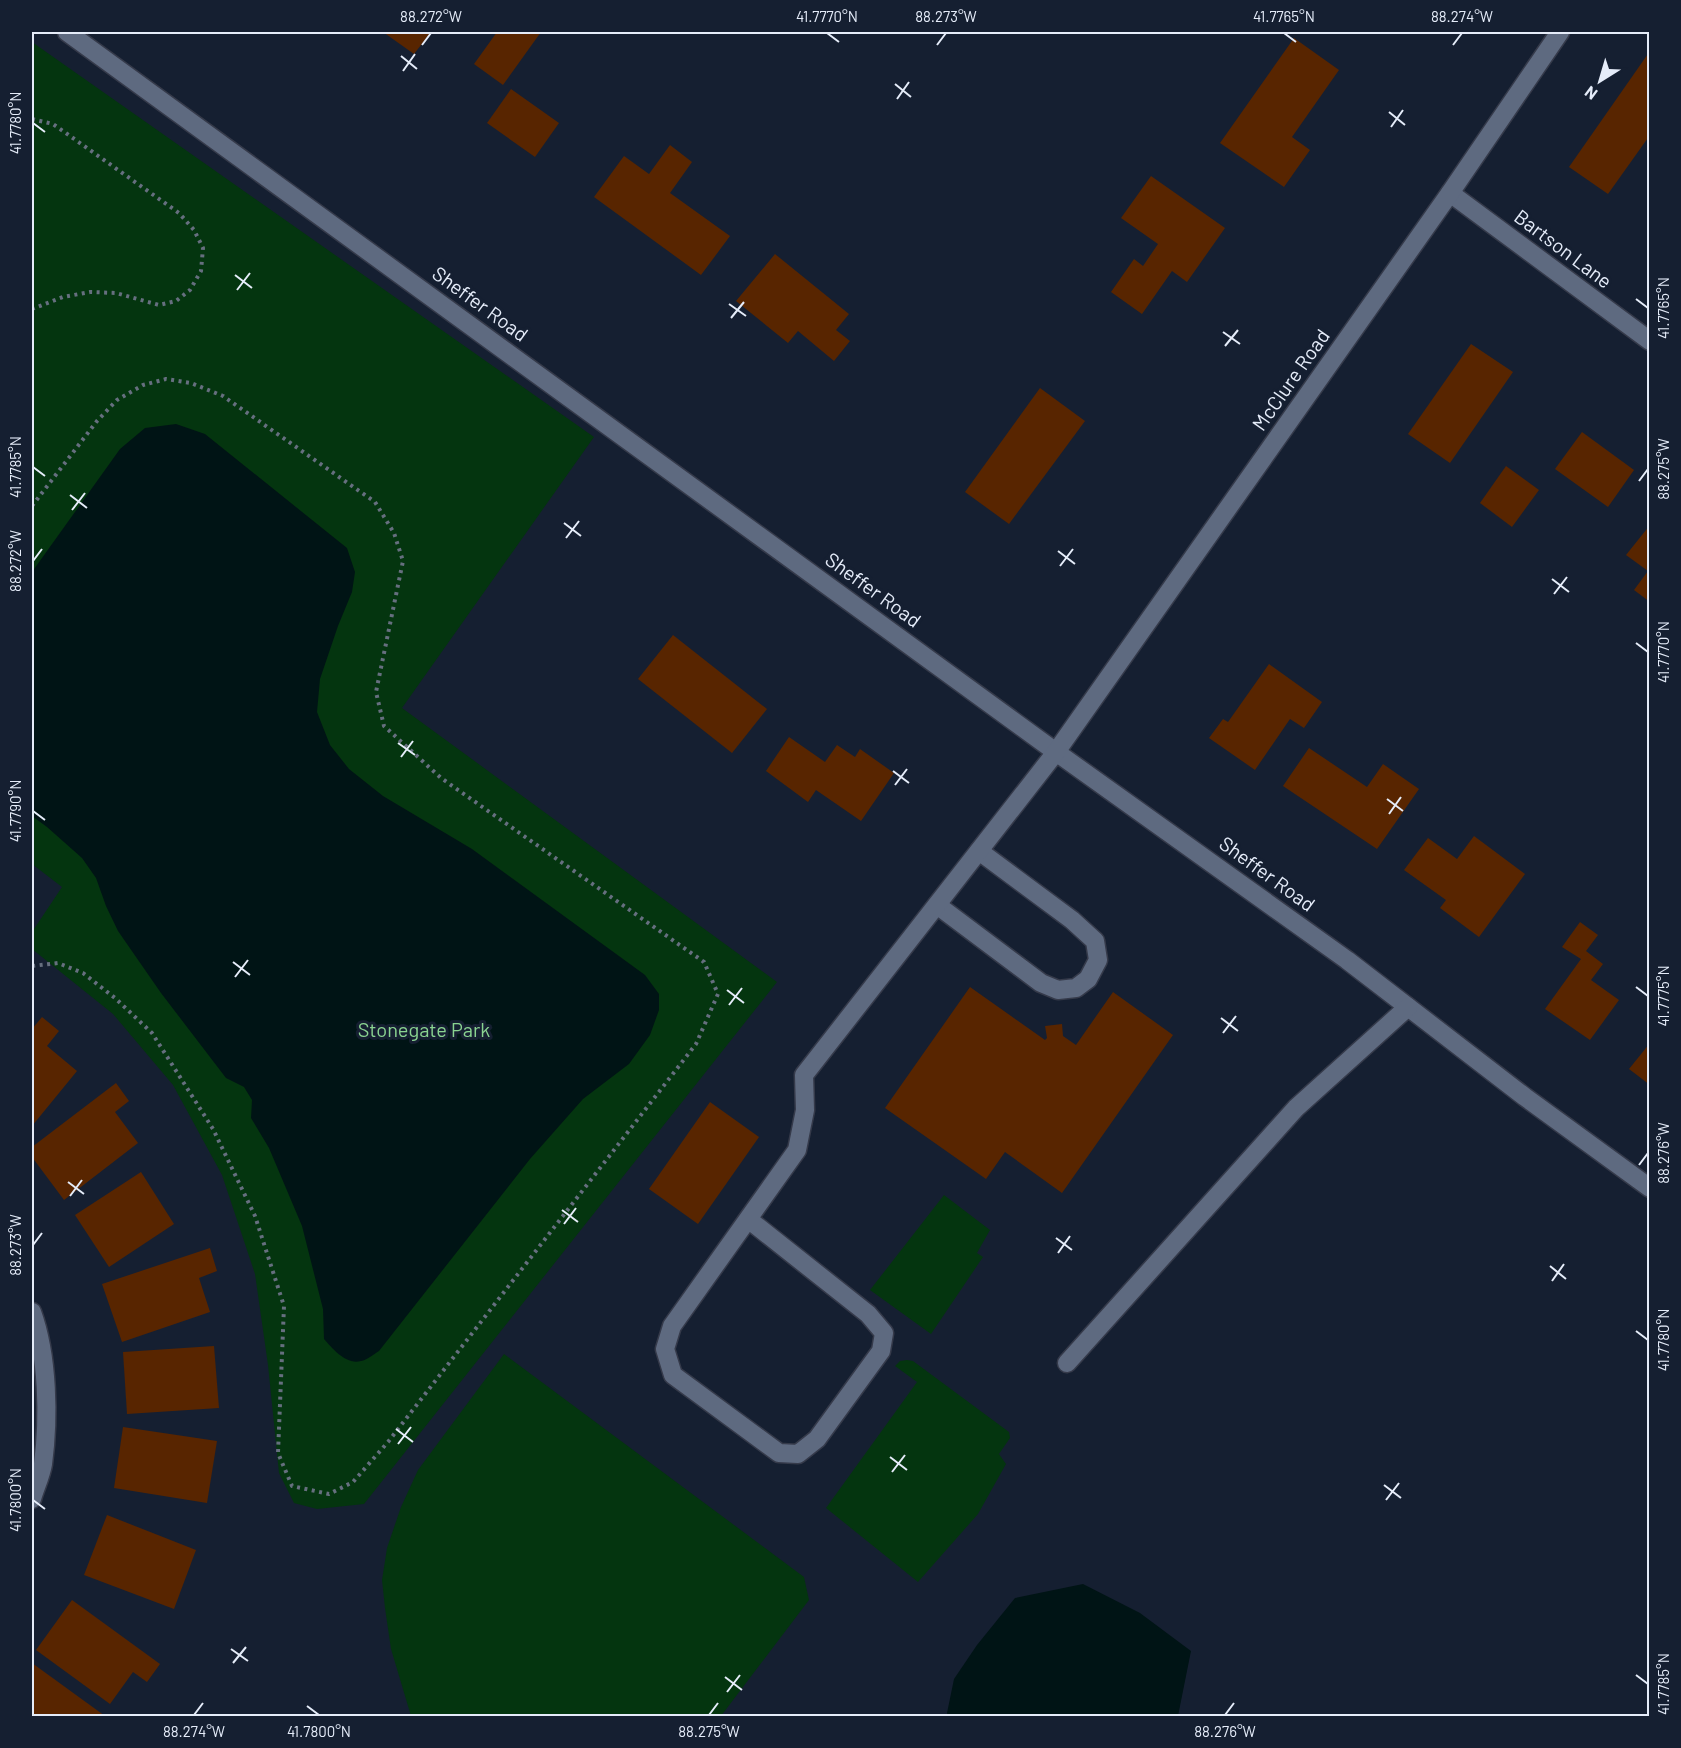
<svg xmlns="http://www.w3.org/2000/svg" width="1681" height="1748" font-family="Barlow,sans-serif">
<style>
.green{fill:#04350f}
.water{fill:#001415}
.building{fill:#582500}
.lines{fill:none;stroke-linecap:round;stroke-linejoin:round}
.minor-casing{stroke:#353a4a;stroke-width:21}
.path{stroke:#666f7f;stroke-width:4;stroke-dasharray:3 4.5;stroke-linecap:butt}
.minor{stroke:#5e6a80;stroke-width:18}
.ticks{fill:none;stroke:#e5ecf9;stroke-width:2}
.labels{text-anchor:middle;stroke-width:6;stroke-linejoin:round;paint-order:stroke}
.street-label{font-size:20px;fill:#e5ecf9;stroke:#151f31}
.park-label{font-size:20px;fill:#8ad391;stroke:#151f31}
.neatline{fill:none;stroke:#e5ecf9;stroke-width:2}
.ticks-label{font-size:15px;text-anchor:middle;fill:#e5ecf9}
</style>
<rect width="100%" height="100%" fill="#151f31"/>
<g class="green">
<polygon points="32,42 594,437 402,708 777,982 364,1504 317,1509 294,1503 279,1473 268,1365 255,1274 222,1175 173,1085 113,1014 32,949 32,932 62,887 32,864"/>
<polygon points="944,1195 990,1230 977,1253 983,1257 931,1334 870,1290"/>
<polygon points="504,1354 804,1577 809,1600 721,1716 411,1716 391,1649 385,1608 382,1580 387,1548 401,1507 418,1470"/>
<polygon points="907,1360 913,1361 1009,1432 1010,1438 999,1454 1006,1464 978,1514 918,1582 826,1508 917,1382 895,1366 900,1361"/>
</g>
<g class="water">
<path d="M176,424L205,434L347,548L355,572L352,592L338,626L320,679L317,712L330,745L349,769L383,796L472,849L645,975L659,994V1010L650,1035L629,1064L583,1099L530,1159L379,1351C374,1354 367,1360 361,1361C346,1365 333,1349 324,1339L323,1309L302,1226L269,1148L251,1118L252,1100L244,1087L226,1078L161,993L118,931L106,906L96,878L82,858L47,827L32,816V572L120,449L145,428Z"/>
<polygon points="1083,1584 1140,1613 1191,1651 1178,1716 948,1716 947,1713 954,1679 977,1645 1015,1598"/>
</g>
<g class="building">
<polygon points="383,32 431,32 414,54"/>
<polygon points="497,32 541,32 503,85 474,64"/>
<polygon points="1294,38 1339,70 1292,137 1310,150 1284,187 1220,143"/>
<polygon points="1650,51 1650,135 1608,194 1569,167"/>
<polygon points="511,89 559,123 535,157 487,123"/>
<polygon points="670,145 692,162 670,193 730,236 701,275 594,197 624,156 649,174"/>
<polygon points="1151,176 1225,228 1187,282 1172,271 1142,314 1111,292 1134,259 1143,266 1158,244 1121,218"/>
<polygon points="775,254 849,314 836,330 850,341 834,361 798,331 788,343 736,301"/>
<polygon points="1471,344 1513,372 1450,463 1408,434"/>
<polygon points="1040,388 1085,421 1009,524 965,492"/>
<polygon points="1582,432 1634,470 1608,507 1555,469"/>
<polygon points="1506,466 1539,490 1512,527 1480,503"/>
<polygon points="1650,525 1650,602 1634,590 1648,571 1626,555"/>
<polygon points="673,635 767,709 732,753 638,679"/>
<polygon points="1269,664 1322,702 1304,728 1290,719 1255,770 1209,738 1223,719 1228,722"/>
<polygon points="789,737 825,762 837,745 855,757 860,749 894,773 861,821 816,790 808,802 766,771"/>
<polygon points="1309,748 1367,787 1383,764 1419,789 1377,849 1283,786"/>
<polygon points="1474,836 1525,874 1479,937 1440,908 1446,900 1404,870 1428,838 1457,859"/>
<polygon points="1580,922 1598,935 1586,951 1603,964 1591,980 1619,1000 1590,1040 1545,1009 1581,959 1562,947"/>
<polygon points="970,987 1045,1040 1047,1038 1045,1026 1062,1024 1063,1036 1076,1045 1113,992 1173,1035 1062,1193 1005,1152 986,1179 885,1108"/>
<polygon points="42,1017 59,1031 47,1046 77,1071 32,1126 32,1029"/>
<polygon points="1650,1043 1650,1085 1629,1069"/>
<polygon points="116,1083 129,1101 115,1112 138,1143 64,1200 32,1157 32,1147"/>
<polygon points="710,1102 759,1137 698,1224 649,1189"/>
<polygon points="141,1172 174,1224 109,1267 75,1215"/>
<polygon points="210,1248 217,1271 199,1278 210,1312 122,1342 102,1284"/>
<polygon points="214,1346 219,1408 127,1414 123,1352"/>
<polygon points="123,1427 217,1441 207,1503 114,1488"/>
<polygon points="107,1515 196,1550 174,1609 84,1575"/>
<polygon points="72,1600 160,1664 147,1682 133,1672 110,1704 36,1650"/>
<polygon points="32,1663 105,1716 32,1716"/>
</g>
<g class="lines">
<defs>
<g id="minor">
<polyline points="67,32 1056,752 1347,960 1525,1097 1650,1188"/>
<polyline points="1450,193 1650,341"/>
<polyline points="937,905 1041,983 1058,990 1076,988 1088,979 1098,960 1095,941 1072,920 979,851"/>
<polyline points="748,1219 868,1314 884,1333 881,1351 817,1439 798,1454 779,1453 673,1375 665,1349 672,1326 797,1150 805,1110 804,1075 1056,752 1450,193 1560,32"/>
<path d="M32,1312C48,1356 49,1418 43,1464C41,1476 35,1488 32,1499"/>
<polyline points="1067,1363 1296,1108 1408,1007"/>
</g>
</defs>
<use href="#minor" class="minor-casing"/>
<g class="path">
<polyline points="32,119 53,124 179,213 194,230 203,248 201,271 190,290 176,301 159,305 116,293 90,292 63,297 32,309"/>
<polyline points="32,506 97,421 117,400 143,385 166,379 191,383 223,396 375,502 394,533 403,561 376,692 384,726 441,778 704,962 718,994 696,1044 388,1442 353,1482 329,1494 292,1486 278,1453 284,1306 255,1216 213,1129 152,1033 115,998 83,973 58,963 32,966"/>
</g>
<use href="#minor" class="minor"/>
</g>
<path class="ticks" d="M827,33L839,42M1284,33L1296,42M422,45L431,33M937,45L946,33M1453,45L1462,33M401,56L417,69M403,71L415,54M895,84L911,97M897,99L909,82M1389,112L1405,125M33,123L45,132M1391,127L1403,110M235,275L252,288M237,290L250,273M1636,299L1648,308M729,304L746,316M731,318L744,302M1223,332L1240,344M1225,346L1238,330M33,467L45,476M1639,481L1648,469M70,495L87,508M72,510L85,493M564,523L581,536M566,538L579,521M1058,551L1075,564M33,561L42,549M1060,566L1073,549M1552,579L1569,592M1554,594L1567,577M1636,643L1648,652M398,743L415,755M401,757L413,741M893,771L909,783M895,785L907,769M1387,799L1403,811M33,811L45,820M1389,814L1401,797M233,962L250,975M235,977L248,960M1636,987L1648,996M727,990L744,1003M729,1005L742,988M1221,1018L1238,1031M1223,1033L1236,1016M1639,1165L1648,1153M68,1182L84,1194M70,1196L82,1180M562,1210L578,1222M564,1224L576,1208M1056,1238L1072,1250M33,1245L42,1233M1058,1253L1070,1236M1550,1266L1566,1279M1552,1281L1564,1264M1636,1331L1648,1340M396,1429L413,1442M398,1444L411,1427M890,1457L907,1470M892,1472L905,1455M1384,1485L1401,1498M33,1500L45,1509M1386,1500L1399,1483M231,1649L248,1661M233,1663L246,1647M1636,1675L1648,1684M725,1677L742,1690M727,1692L740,1675M307,1706L319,1715M194,1715L203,1703M709,1715L718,1703M1225,1715L1234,1703"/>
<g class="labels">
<g class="street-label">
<text transform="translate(1563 249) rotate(37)" y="7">Bartson Lane</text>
<text transform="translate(480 304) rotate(36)" y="7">Sheffer Road</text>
<text transform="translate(1291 380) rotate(-55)" y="7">McClure Road</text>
<text transform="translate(873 590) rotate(36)" y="7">Sheffer Road</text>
<text transform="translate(1267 874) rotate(36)" y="7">Sheffer Road</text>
</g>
<g class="park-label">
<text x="424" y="1037">Stonegate Park</text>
</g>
</g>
<rect width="1681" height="1748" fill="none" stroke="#151f31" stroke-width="66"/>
<g transform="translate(1600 81) rotate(217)" stroke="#151f31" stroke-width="4.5" paint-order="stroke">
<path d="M0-4.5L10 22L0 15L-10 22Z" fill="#e5ecf9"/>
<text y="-9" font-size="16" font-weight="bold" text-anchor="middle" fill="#e5ecf9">N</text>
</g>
<rect x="33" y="33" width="1615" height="1682" class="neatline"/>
<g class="ticks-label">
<text x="431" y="22">88.272°W</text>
<text x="827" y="22">41.7770°N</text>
<text x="946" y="22">88.273°W</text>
<text x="1284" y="22">41.7765°N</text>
<text x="1462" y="22">88.274°W</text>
<text transform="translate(16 123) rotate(-90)" y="5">41.7780°N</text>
<text transform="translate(1664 308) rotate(-90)" y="5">41.7765°N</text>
<text transform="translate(16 467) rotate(-90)" y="5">41.7785°N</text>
<text transform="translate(1664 469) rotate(-90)" y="5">88.275°W</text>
<text transform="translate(16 561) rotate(-90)" y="5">88.272°W</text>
<text transform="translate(1664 652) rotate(-90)" y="5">41.7770°N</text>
<text transform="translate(16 811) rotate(-90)" y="5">41.7790°N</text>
<text transform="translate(1664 996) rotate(-90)" y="5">41.7775°N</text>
<text transform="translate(1664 1153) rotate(-90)" y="5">88.276°W</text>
<text transform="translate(16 1245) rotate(-90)" y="5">88.273°W</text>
<text transform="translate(1664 1340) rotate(-90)" y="5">41.7780°N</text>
<text transform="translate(16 1500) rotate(-90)" y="5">41.7800°N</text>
<text transform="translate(1664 1684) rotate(-90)" y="5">41.7785°N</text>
<text x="194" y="1737">88.274°W</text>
<text x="319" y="1737">41.7800°N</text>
<text x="709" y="1737">88.275°W</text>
<text x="1225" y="1737">88.276°W</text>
</g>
</svg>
